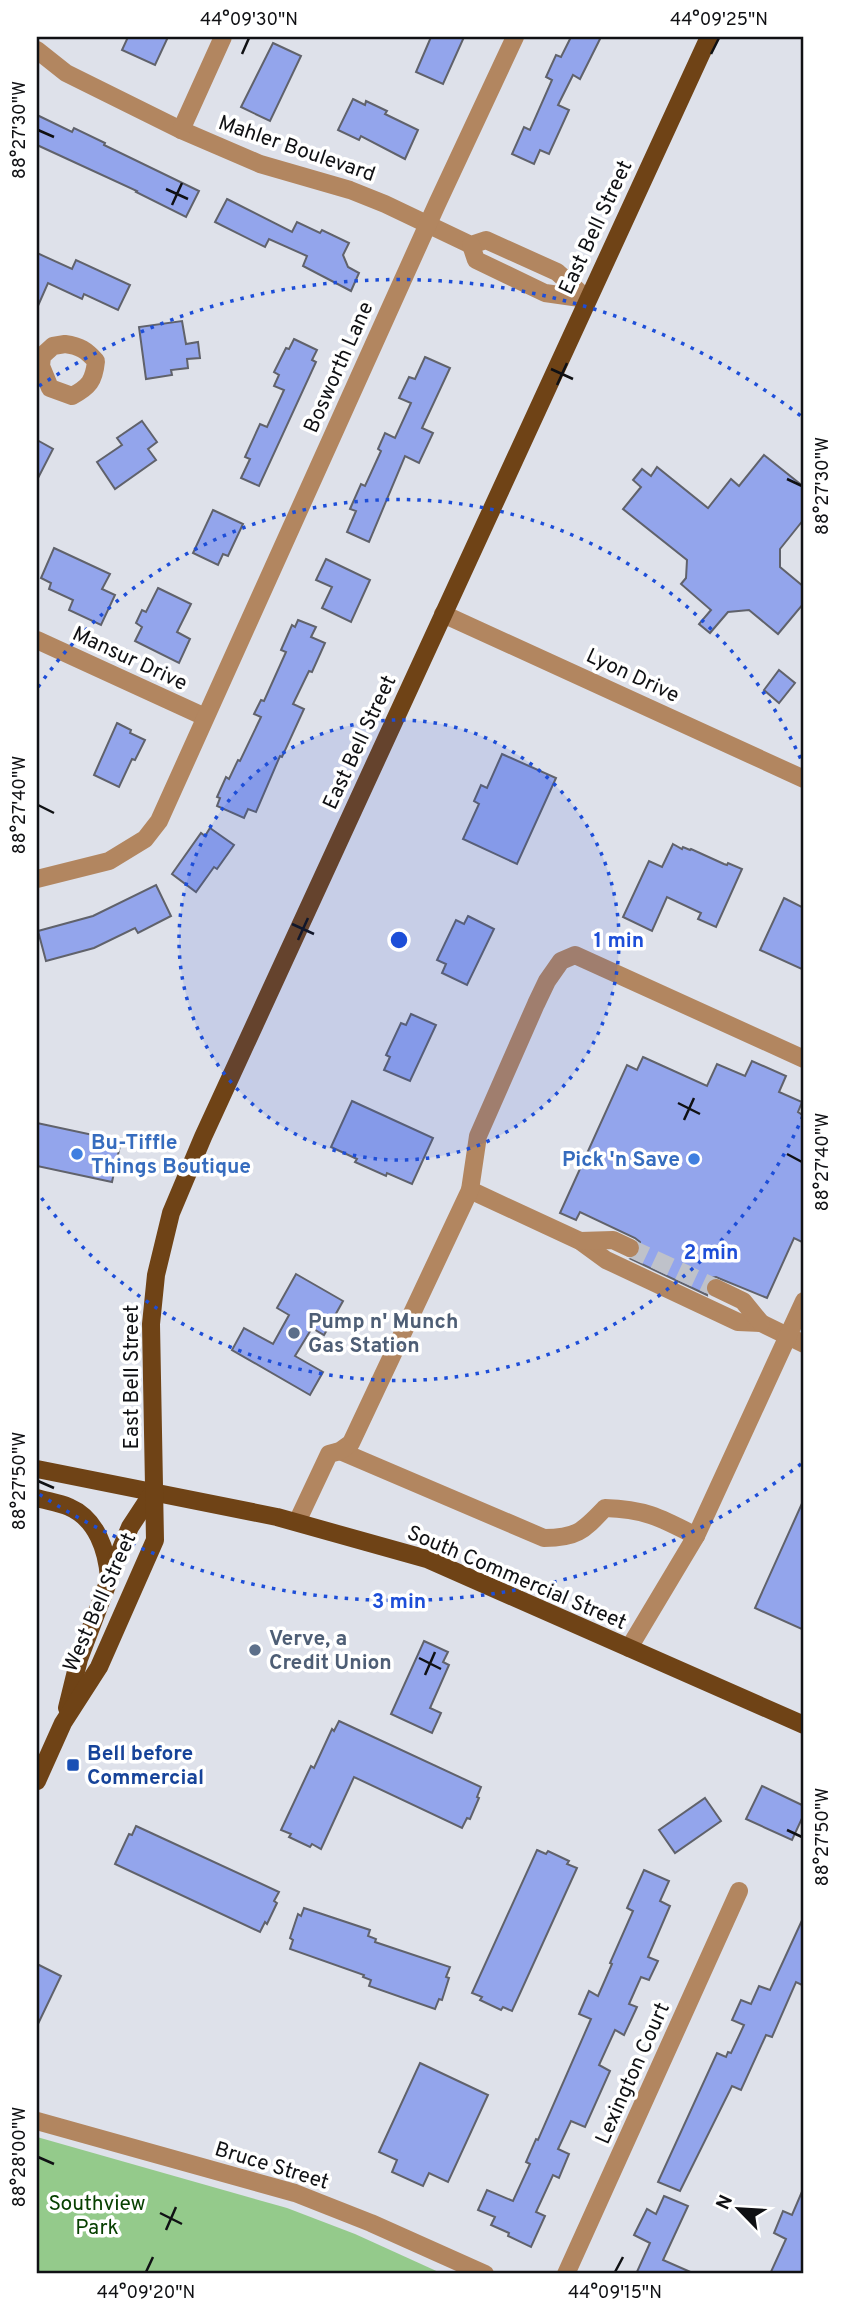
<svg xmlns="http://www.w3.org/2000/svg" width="841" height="2311" font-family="Overpass,sans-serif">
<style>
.green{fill:#94ca8b}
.building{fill:#93a5ec;stroke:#60626b;stroke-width:2}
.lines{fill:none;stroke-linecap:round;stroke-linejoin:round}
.minor-tunnel{stroke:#bfc2ca;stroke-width:18;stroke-dasharray:18 9;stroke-linecap:butt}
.minor{stroke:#b28660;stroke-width:18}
.major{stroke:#6f4316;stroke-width:18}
.ticks{fill:none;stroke:#101114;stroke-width:2.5}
.ring{fill:none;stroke:#1d4ed8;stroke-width:3.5;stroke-dasharray:3.5 7}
.shop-dot{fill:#3f7fe0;stroke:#fff;stroke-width:2.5}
.service-dot{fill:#5c6f8a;stroke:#fff;stroke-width:2.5}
.transit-dot{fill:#1a4fb4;stroke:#fff;stroke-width:2.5}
.labels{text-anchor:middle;stroke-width:7;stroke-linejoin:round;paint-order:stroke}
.street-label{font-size:21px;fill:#101114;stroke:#fff}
.shop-label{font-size:21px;font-weight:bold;fill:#366cbe;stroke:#fff;text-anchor:start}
.service-label{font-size:21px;font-weight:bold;fill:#4e5e75;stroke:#fff;text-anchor:start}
.transit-label{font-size:21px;font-weight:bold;fill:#164399;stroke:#fff;text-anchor:start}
.park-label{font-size:21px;fill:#074000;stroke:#fff}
.centre{fill:#1d4ed8;stroke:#fff;stroke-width:3.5}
.ring-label{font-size:21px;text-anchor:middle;font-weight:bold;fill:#1d4ed8;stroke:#fff;stroke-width:7;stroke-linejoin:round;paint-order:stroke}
.neatline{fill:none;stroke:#101114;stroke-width:2.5}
.ticks-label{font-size:18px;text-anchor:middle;fill:#101114}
</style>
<rect width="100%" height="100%" fill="#dee1ea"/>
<polygon class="green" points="37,2137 287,2208 355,2234 443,2274 37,2274"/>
<g class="building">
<polygon points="128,37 168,37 155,65 122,50"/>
<polygon points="431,37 464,37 443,84 416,72"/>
<polygon points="571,37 601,37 580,79 573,75 558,105 569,110 549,154 540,150 534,164 512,154 524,127 530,130 552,80 546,77 556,55 561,57"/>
<polygon points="273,43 301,56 270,121 241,107"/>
<polygon points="353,99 365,105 366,101 387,111 385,114 418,130 405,159 361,136 359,140 338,130"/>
<polygon points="37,115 72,132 74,128 105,143 104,145 199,191 186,217 136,192 137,191 37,145"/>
<polygon points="227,199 292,232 297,222 320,233 322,230 349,243 343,255 348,267 359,273 351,291 303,266 307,256 269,239 265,247 215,222"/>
<polygon points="37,253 72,269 76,260 130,285 118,310 84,294 82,299 48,283 37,308"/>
<polygon points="182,321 186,344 198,342 200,358 187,359 188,368 171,370 172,375 146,379 139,327"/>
<polygon points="294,339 317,350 312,360 316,362 259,486 241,478 250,459 245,457 260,424 267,427 284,390 274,386 279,375 274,372 286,348 289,349"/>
<polygon points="425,357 450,368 422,428 433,433 419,463 405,456 369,542 347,532 356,511 350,509 361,484 365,486 381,451 378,449 385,433 395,438 411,403 399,398 409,377 415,379"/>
<polygon points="142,421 157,442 148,449 156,460 115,489 97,462 122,445 117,438"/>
<polygon points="37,440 53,449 37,480"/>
<polygon points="764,455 804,487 804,519 780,549 780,567 804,587 804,603 778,634 749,610 728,612 710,633 699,624 711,610 681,584 686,578 687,560 623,509 641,487 633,480 642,469 651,476 657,467 708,508 731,479 739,486"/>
<polygon points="213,510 243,524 228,556 223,554 218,565 193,553"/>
<polygon points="54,548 110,574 102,589 115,595 101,625 69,610 73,600 49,589 51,583 41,578"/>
<polygon points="326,559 370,580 351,622 322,608 332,587 316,580"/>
<polygon points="158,588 191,604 177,632 190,639 179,663 135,641 142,627 136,623 142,610 146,612"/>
<polygon points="298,620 316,627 311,637 325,643 312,672 309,671 293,704 304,709 282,757 280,756 256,812 248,809 244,818 217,806 220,798 217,797 226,777 229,779 238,760 240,761 261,717 254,714 261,700 264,701 286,652 281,650 292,625 295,627"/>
<polygon points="779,670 795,683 779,703 764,690"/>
<polygon points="117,723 131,730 130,733 145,740 135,760 132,759 119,787 94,775"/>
<polygon points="502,754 556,778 517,864 463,839 479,804 474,801 481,785 487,788"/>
<polygon points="210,828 234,845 217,869 214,867 196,892 172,874 201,833 205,836"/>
<polygon points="673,844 682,849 683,847 690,850 691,849 724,864 727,865 728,863 742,869 716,927 698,919 701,913 667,897 652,931 623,917 649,861 662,867"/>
<polygon points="156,885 171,916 138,933 135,928 94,948 46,961 38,931 93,916"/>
<polygon points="784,898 804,908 804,970 760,950"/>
<polygon points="468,916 494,929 467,985 442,973 446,964 437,960 456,920 464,924"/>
<polygon points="411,1014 436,1025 410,1081 384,1070 390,1057 386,1055 401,1023 406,1025"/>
<polygon points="643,1057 707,1086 717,1064 745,1076 752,1061 786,1076 779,1092 802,1102 798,1112 804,1116 804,1243 794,1238 767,1298 716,1277 710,1278 706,1284 707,1295 631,1259 637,1257 640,1252 640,1242 635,1238 580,1212 576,1220 560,1213 627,1065 637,1070"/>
<polygon points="352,1101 433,1138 412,1184 387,1173 386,1176 355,1162 357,1159 331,1147"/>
<polygon points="37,1123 121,1141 112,1182 37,1166"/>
<polygon points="296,1274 343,1301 324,1335 312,1328 295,1356 323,1372 310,1395 232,1350 244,1328 273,1344 289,1315 277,1308"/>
<polygon points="804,1499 804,1630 755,1608"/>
<polygon points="424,1641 448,1652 443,1662 449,1665 430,1708 441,1713 432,1733 391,1714"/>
<polygon points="339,1721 481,1787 477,1797 479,1798 470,1819 467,1818 462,1828 354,1777 321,1849 312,1844 310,1847 289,1837 291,1834 281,1830 311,1766 314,1768 332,1729 334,1731"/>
<polygon points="762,1786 804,1806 804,1814 792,1840 746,1819"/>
<polygon points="705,1798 721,1821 675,1853 659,1830"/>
<polygon points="136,1826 279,1892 274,1901 277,1903 267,1924 265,1922 260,1932 115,1864 129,1834 132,1835"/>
<polygon points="537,1850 546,1854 548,1851 569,1861 567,1864 577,1868 512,2011 503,2007 501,2010 480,2000 482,1997 472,1993"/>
<polygon points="644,1870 669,1881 660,1901 670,1906 648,1957 658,1961 649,1980 641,1977 629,2004 637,2007 624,2035 615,2030 599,2065 610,2071 585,2127 571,2121 558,2149 569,2154 559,2178 553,2175 536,2212 545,2216 531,2247 508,2236 509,2233 491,2225 495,2217 478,2210 487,2190 513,2201 530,2164 526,2162 536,2139 538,2140 591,2019 579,2014 589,1991 598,1996 612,1964 610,1963 633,1911 627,1908"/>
<polygon points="304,1908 370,1930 368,1936 376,1939 375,1942 450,1967 446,1977 449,1978 442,2000 439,1999 435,2009 369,1986 371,1980 363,1977 364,1975 290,1949 293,1940 290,1938 298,1914 301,1916"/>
<polygon points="804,1916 804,1986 796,1982 772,2037 766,2035 741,2090 732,2086 680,2191 658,2182 717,2053 726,2057 728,2052 731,2053 744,2025 732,2020 741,2000 751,2004 759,1986 770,1990"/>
<polygon points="37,1964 61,1976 37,2026"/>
<polygon points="420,2063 488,2095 448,2182 429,2173 423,2186 392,2172 397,2160 379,2152"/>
<polygon points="804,2187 804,2274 770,2274 786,2239 774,2233 783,2211 792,2215"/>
<polygon points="664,2196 688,2206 663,2260 695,2274 636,2274 650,2243 634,2235 647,2209 656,2214"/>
</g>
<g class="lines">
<polyline class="minor-tunnel" points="630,1248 716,1288"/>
<g class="minor">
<polyline points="37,50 66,73 181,130 260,164 350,190 385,204 471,245 486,240 557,272 587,299"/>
<polyline points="181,130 223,37"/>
<polyline points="471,245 476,260 545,293 587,299"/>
<path d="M65,344C80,346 86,350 96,361C94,381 89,387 72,396L50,388L41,366L42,356L53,346Z"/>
<polyline points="443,614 804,779"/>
<polyline points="37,640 205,717"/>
<polyline points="37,879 109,861 145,839 159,821 437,204 515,37"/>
<polyline points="470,1190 580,1241 606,1260 738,1322 761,1323 804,1344"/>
<polyline points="580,1241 613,1240 630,1248"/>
<polyline points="716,1288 743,1301 761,1323"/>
<path d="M340,1451L544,1538C577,1538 583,1531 605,1508C645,1509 661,1518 696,1536"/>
<polyline points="297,1522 329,1454 340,1451 351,1443 470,1190 478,1136 536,1004 547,981 561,961 575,955 804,1059"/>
<polyline points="629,1648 696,1536 804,1301"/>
<polyline points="37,2121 295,2193 371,2223 485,2274"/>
<polyline points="566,2274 739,1891"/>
</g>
<g class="major">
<polyline points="37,1469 277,1517 427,1559 804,1725"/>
<path d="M37,1498C47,1501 59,1503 69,1507C97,1519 107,1551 109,1578"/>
<polyline points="67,1708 79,1659 120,1551 130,1527 153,1492"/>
<polyline points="37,1781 63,1723 99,1667 155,1540 151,1324 156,1275 171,1213 203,1137 709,37"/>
</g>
</g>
<path class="ticks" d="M242,54L249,38M711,54L719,38M38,130L54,137M166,189L188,199M172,205L182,183M551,369L573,379M557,385L567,363M787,479L802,486M38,805L54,813M292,924L314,934M298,940L308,918M678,1103L700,1114M684,1120L694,1098M787,1154L802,1162M38,1481L54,1488M419,1658L441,1669M425,1675L435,1652M787,1830L802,1837M38,2157L54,2164M160,2213L182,2224M166,2230L176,2207M146,2272L153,2257M615,2272L623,2257"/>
<circle cx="399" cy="940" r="220" fill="#1d4ed8" fill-opacity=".12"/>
<g class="ring">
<circle cx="399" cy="940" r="220"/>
<path d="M803 1116A441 441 0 0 1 38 1193M38 687A441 441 0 0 1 803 764"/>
<path d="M801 1464A661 661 0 0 1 39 1494M39 386A661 661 0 0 1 801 416"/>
</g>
<g class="shop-dot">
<circle cx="77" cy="1154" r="7"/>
<circle cx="694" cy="1159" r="7"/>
</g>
<g class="service-dot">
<circle cx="294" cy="1333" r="7"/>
<circle cx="255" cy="1650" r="7"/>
</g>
<rect class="transit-dot" x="66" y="1758" width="14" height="14" rx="3.5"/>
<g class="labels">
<g class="street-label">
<text transform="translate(297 148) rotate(19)" y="7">Mahler Boulevard</text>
<text transform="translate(595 227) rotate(-65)" y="7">East Bell Street</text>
<text transform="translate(338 367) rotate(-66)" y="7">Bosworth Lane</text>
<text transform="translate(130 658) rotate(25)" y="7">Mansur Drive</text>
<text transform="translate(633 675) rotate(25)" y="7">Lyon Drive</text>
<text transform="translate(359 742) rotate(-65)" y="7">East Bell Street</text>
<text transform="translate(131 1377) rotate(-90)" y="7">East Bell Street</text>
<text transform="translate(517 1577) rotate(23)" y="7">South Commercial Street</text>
<text transform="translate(99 1602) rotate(-66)" y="7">West Bell Street</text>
<text transform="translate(632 2073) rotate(-66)" y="7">Lexington Court</text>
<text transform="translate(272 2165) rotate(17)" y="7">Bruce Street</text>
</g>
<g class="shop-label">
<text x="91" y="1149">Bu-Tiffle<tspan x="91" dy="24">Things Boutique</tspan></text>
<text x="680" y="1166" text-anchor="end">Pick 'n Save</text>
</g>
<g class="service-label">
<text x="308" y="1328">Pump n' Munch<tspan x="308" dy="24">Gas Station</tspan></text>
<text x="269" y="1645">Verve, a<tspan x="269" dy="24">Credit Union</tspan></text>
</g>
<g class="transit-label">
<text x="87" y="1760">Bell before<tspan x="87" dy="24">Commercial</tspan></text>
</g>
<g class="park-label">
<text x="97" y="2210">Southview<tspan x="97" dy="24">Park</tspan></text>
</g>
</g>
<circle cx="399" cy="940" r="10" class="centre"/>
<g class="ring-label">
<text x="619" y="947">1 min</text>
<text x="711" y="1259">2 min</text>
<text x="399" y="1608">3 min</text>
</g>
<rect width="841" height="2311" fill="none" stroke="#ffffff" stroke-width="77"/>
<g transform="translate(739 2209) rotate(295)" stroke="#ffffff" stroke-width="5" paint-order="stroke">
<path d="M0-5L12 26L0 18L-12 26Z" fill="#101114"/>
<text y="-10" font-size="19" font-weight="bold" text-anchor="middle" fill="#101114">N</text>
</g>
<rect x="38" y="38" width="764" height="2234" class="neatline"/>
<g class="ticks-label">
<text x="249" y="25">44°09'30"N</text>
<text x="719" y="25">44°09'25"N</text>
<text transform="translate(19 130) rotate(-90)" y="6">88°27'30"W</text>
<text transform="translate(822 486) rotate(-90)" y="6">88°27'30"W</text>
<text transform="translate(19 805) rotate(-90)" y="6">88°27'40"W</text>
<text transform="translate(822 1162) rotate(-90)" y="6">88°27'40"W</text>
<text transform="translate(19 1481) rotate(-90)" y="6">88°27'50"W</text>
<text transform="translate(822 1837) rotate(-90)" y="6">88°27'50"W</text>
<text transform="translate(19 2157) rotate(-90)" y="6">88°28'00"W</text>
<text x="146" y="2298">44°09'20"N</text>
<text x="615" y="2298">44°09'15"N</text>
</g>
</svg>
